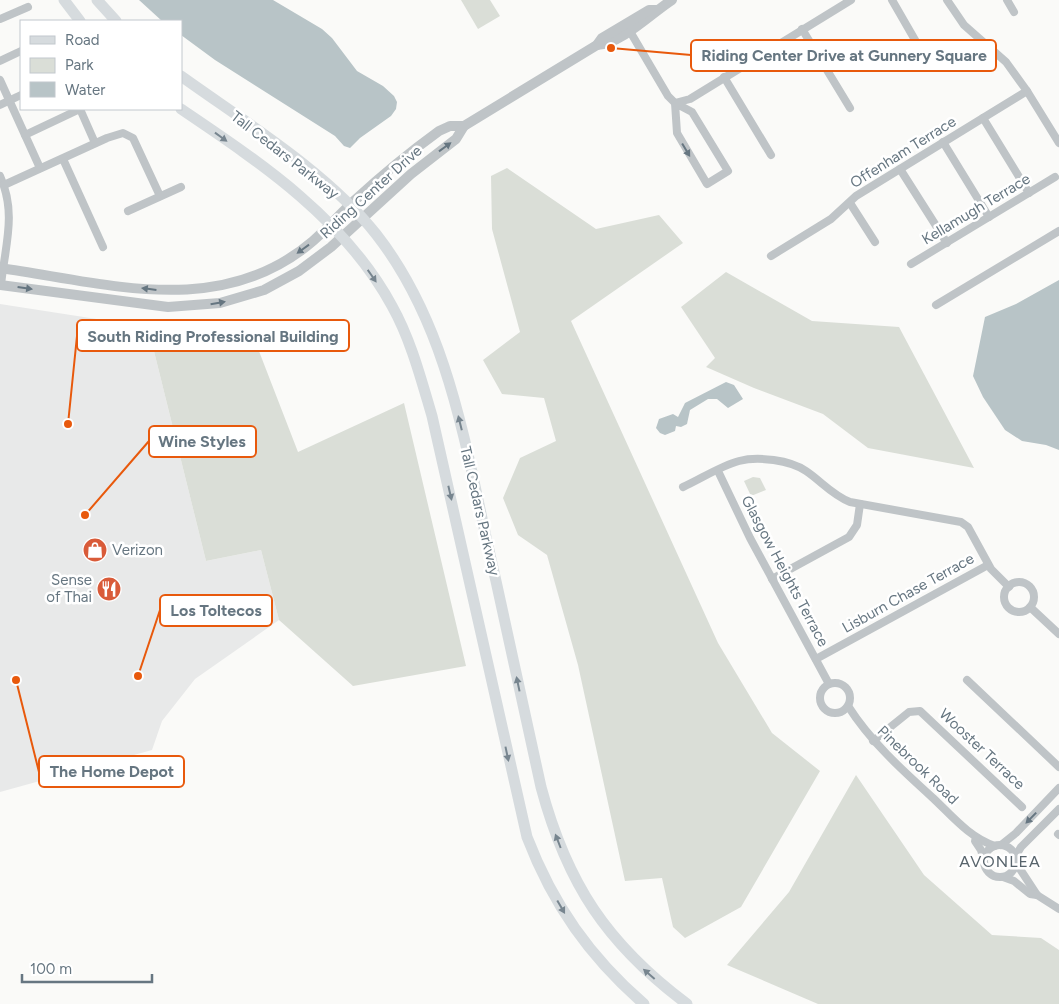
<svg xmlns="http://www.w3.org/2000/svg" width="1059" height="1004" font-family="Figtree,sans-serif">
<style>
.built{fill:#e8e9e9}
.green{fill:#daded7}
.water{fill:#b8c4c7}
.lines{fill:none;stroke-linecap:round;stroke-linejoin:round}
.minor{stroke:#bfc4c7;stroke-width:8}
.tertiary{stroke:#bfc4c7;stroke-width:10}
.secondary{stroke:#d6dbde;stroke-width:11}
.oneway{fill:#77858f}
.oneway2{fill:#667681}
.labels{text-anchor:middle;stroke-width:5;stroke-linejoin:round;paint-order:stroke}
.street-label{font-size:15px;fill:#667681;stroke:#fff}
.poi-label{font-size:15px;fill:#667681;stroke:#fff;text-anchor:start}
.neighbourhood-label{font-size:16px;letter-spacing:1px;fill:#58646c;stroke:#fff}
.leader{fill:none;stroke:#e8590c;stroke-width:2}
.callout-dot{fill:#e8590c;stroke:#fff;stroke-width:2}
.callout{fill:#fff;stroke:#e8590c;stroke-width:2}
.callout-label{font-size:16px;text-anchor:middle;font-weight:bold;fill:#667681}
</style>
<rect width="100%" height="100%" fill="#fafaf8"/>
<polygon class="built" points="0,304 148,327 206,561 261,550 279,620 195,679 162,721 152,750 0,792"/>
<g class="green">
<polygon points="461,0 490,0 500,16 478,29"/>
<polygon points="507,168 596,229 659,215 683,243 571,321 718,643 772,733 820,771 741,907 685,938 673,927 662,878 625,881 578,665 547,555 518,535 503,498 520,458 556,441 544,398 502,394 483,360 520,332 492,229 491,176"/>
<polygon points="726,272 812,321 899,327 974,468 868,448 823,414 754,388 706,367 715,358 681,307"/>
<polygon points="148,327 250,328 298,452 404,403 466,666 353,686 279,620 261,550 206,561"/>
<polygon points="753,477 760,478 766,490 751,496 744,481"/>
<polygon points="856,775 924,875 992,935 1041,938 1059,950 1059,1004 818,1004 727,965 789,892"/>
</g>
<g class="water">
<polygon points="139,0 273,0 322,29 332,38 357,71 383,86 394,96 397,102 396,109 391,116 360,138 350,148 344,146 335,136 215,60 181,35 181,21 162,21"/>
<polygon points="1059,280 1059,450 1046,445 1022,441 1005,430 983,397 973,376 985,317 1016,304"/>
<polygon points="726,382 734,385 743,399 728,408 717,399 708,399 690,410 687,424 681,427 676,426 675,431 665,435 660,433 656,428 659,419 673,414 678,417 685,403"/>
</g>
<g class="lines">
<g class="minor">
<polyline points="892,0 926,59"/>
<polyline points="947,0 964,25 1006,62 1027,91 1059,143"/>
<polyline points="1007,0 1014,12"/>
<polyline points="0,19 28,7"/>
<polyline points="628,28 668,96 675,103 692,112 728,171 707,184 677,133 675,103"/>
<polyline points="802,29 850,108"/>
<polyline points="0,61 21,51"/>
<polyline points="724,77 771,155"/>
<polyline points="0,80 40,168"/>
<polyline points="675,103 690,99 851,0"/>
<polyline points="0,105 21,95"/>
<polyline points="80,109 95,143"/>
<polyline points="983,118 1029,193"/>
<polyline points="25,135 80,109"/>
<polyline points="943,142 989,217"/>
<polyline points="63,159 103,247"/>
<polyline points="900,169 947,243"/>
<path d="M0,176C17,213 5,246 1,285"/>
<polyline points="4,185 107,138 123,133 133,138 160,196"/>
<polyline points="850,203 875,242"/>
<polyline points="128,211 181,187"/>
<polyline points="771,256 831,219 856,196 1027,91"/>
<polyline points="911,264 1055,177"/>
<polyline points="936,305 1059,231"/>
<polyline points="718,471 750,538 829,684"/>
<path d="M683,487C701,479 720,466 739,461C758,456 790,460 806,471C821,481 832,495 850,502L961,522L968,527L991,569L1009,587"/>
<polyline points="772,579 849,537 857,525 860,504"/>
<circle cx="1019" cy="597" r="15"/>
<polyline points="1030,607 1059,634"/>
<polyline points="816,659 988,565"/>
<polyline points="967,680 1059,767"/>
<circle cx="835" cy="698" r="15"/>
<path d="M848,706C871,742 901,769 933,798C952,816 970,838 995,846"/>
<polyline points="873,741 909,712 920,711 1022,807"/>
<polyline points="1058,834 1059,835"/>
<polyline points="976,838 975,841 981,850 984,860"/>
<polyline points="1001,845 1016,833 1059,788"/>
<circle cx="1000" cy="861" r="16"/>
<polyline points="1015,857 1021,847 1059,809"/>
<polyline points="1016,863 1037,895 1059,909"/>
<polyline points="1003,877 1014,881 1030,894 1037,895"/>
</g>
<g class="tertiary">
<path d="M597,45C620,45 653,12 672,0"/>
<path d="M0,268C107,283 221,320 313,241C328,228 340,214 354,201C381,176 410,152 439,131L450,126H464"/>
<polyline points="0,285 168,307 220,303 264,290 299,271 331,247 411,174 456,139 464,126 597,45 602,38 649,10 656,10"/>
</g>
<g class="secondary">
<polyline points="64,0 80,21"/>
<polyline points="97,0 116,21"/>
<path d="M181,76C245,122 327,172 376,234C444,321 463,431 486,537C505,620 523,703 541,787C567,884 607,944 687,1004"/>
<path d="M181,109C261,163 345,219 392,306C411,340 421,379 432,416L527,837C553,905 590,957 644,1004"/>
</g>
</g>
<defs><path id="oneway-solid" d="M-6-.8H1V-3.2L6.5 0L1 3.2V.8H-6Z" transform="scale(1.25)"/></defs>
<g class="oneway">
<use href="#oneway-solid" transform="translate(221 137) rotate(36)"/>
<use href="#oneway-solid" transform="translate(372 276) rotate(55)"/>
<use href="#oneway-solid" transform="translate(460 423) rotate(-104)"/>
<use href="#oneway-solid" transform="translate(450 493) rotate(77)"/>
<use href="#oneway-solid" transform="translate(518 684) rotate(-102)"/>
<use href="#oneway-solid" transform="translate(507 754) rotate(78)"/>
<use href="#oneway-solid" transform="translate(558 841) rotate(-111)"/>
<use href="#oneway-solid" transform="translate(561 907) rotate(60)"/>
<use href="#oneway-solid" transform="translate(649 974) rotate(-139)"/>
</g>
<g class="oneway2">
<use href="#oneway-solid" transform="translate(445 147) rotate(-36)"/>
<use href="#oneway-solid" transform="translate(686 150) rotate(59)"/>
<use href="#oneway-solid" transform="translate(303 249) rotate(144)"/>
<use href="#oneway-solid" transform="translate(25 288) rotate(8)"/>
<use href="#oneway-solid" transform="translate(149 289) rotate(-173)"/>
<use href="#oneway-solid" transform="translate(218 303) rotate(-10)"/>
<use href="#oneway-solid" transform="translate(1031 818) rotate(134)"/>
</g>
<defs>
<symbol id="shop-disc" viewBox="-11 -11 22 22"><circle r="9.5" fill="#d95b39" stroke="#fff"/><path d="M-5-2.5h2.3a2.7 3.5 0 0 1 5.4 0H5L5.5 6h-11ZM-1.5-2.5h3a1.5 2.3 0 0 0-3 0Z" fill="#fff"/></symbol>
<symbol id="restaurant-disc" viewBox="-11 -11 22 22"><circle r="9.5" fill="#d95b39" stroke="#fff"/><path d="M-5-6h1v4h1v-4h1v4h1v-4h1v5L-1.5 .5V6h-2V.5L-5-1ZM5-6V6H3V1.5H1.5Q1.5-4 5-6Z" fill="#fff"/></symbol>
</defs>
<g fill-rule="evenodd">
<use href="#shop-disc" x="81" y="536" width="28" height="28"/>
<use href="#restaurant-disc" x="95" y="575" width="28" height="28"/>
</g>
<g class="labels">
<g class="street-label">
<text transform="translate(903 152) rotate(-32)" y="5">Offenham Terrace</text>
<text transform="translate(285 155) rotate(38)" y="5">Tall Cedars Parkway</text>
<text transform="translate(371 192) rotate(-42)" y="5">Riding Center Drive</text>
<text transform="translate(976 209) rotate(-31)" y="5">Kellamugh Terrace</text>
<text transform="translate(480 511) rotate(77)" y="5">Tall Cedars Parkway</text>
<text transform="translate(785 571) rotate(62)" y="5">Glasgow Heights Terrace</text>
<text transform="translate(908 593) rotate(-29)" y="5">Lisburn Chase Terrace</text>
<text transform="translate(982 749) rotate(43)" y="5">Wooster Terrace</text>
<text transform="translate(918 765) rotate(44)" y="5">Pinebrook Road</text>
</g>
<g class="poi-label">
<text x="112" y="555">Verizon</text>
<text x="92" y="585" text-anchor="end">Sense<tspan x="92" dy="17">of Thai</tspan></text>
</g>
<g class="neighbourhood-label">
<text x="1000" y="867">AVONLEA</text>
</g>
</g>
<path class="leader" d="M611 48L691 55M68 424L77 336M85 515L149 441M138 676L160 610M16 680L39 772"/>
<g class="callout-dot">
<circle cx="611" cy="48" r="5"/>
<circle cx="68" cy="424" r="5"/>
<circle cx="85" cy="515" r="5"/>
<circle cx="138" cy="676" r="5"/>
<circle cx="16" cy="680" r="5"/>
</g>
<g class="callout">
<rect x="691" y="40" width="305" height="31" rx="5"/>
<rect x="77" y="320" width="272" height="31" rx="5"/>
<rect x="149" y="426" width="107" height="31" rx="5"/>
<rect x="160" y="595" width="112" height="31" rx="5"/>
<rect x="39" y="756" width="145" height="31" rx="5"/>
</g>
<g class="callout-label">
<text x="844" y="61">Riding Center Drive at Gunnery Square</text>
<text x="213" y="342">South Riding Professional Building</text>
<text x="202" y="447">Wine Styles</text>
<text x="216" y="616">Los Toltecos</text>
<text x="112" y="777">The Home Depot</text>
</g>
<rect x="20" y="20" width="162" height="90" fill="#ffffff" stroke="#c2c8cd"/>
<rect x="30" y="36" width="25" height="8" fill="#d6dbde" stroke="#c2c8cd"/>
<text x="65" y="45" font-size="15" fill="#667681">Road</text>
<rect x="30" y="58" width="25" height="15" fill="#daded7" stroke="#c2c8cd"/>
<text x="65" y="70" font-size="15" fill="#667681">Park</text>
<rect x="30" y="82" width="25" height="15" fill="#b8c4c7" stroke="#c2c8cd"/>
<text x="65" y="95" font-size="15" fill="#667681">Water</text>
<path d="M22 974v8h130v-8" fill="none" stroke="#667681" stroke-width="2.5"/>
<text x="30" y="974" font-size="15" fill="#667681" stroke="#ffffff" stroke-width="4" paint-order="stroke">100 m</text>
</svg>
